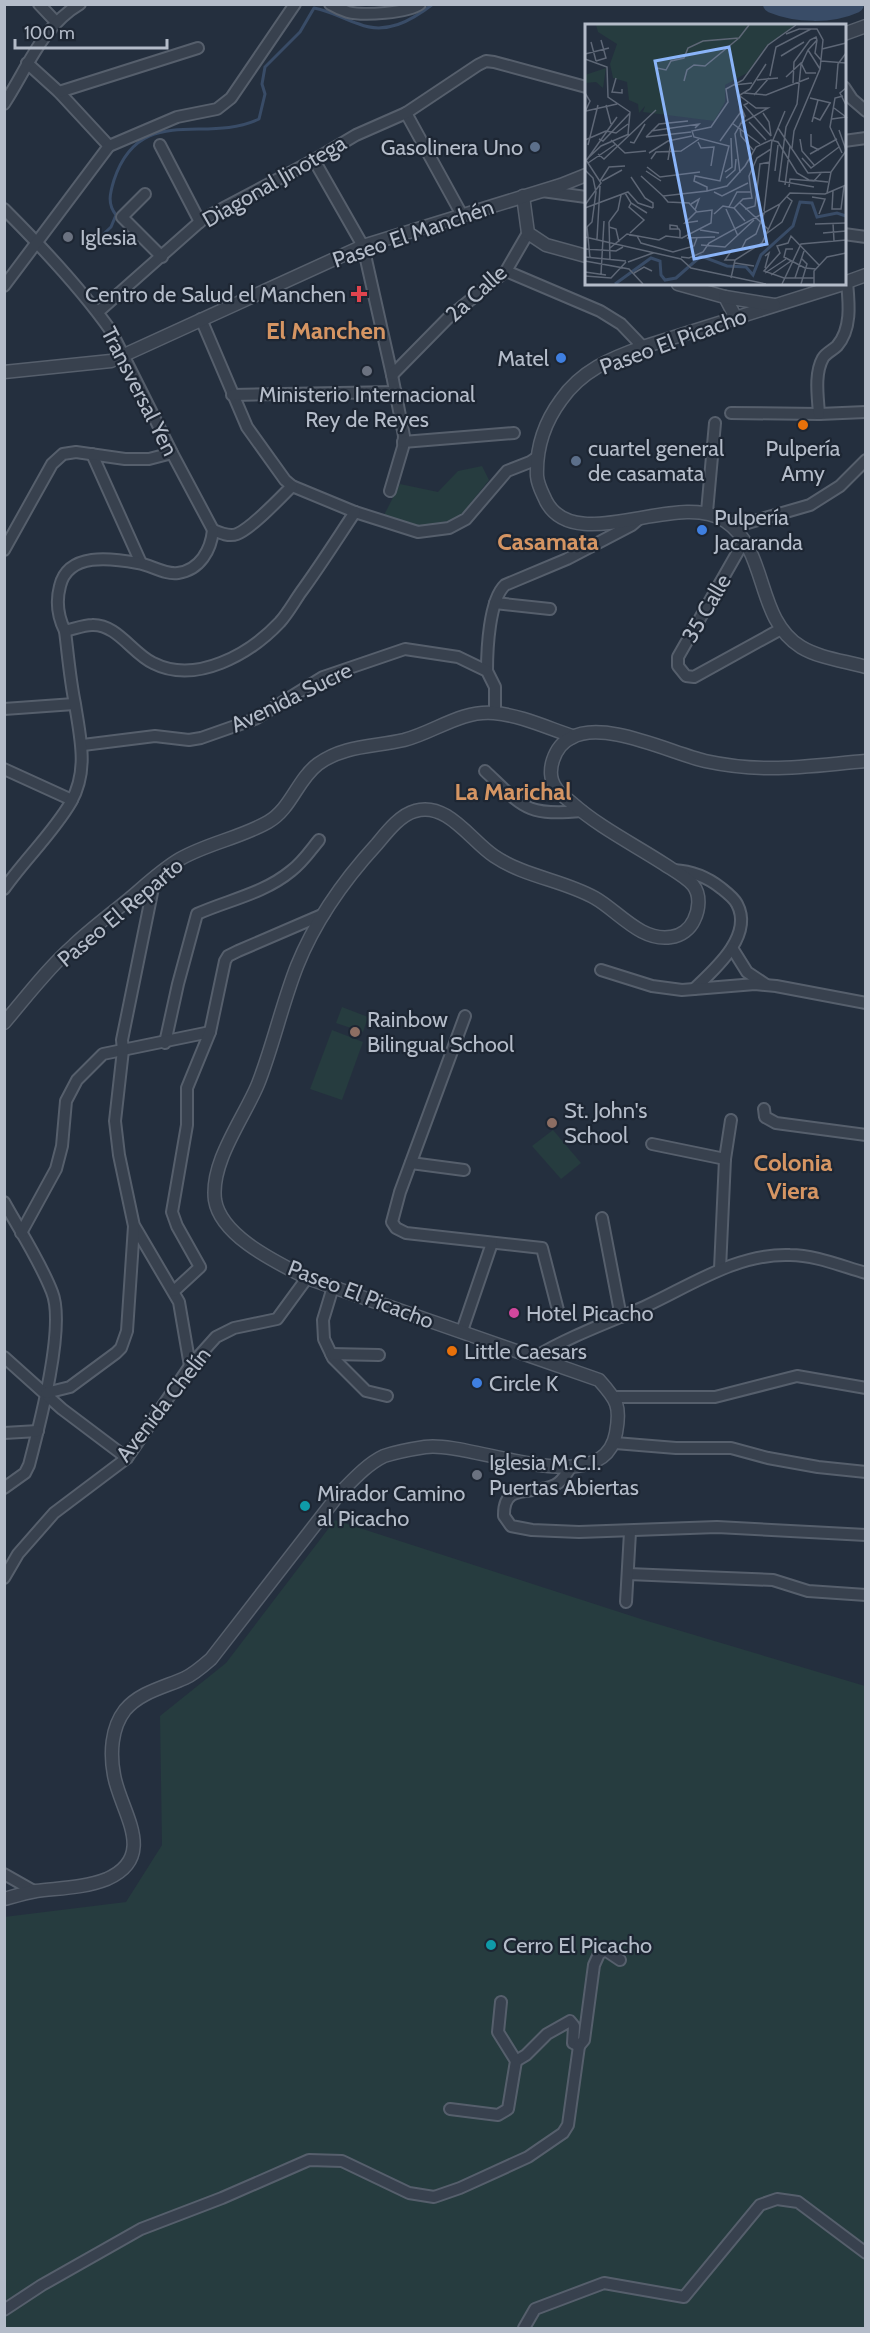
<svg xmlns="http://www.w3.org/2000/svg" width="870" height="2333" font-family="Cabin,sans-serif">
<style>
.green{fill:#263c3f}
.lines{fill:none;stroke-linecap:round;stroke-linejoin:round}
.stream{stroke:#394c67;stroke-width:3}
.river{stroke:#394c67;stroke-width:18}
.minor-casing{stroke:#565f6c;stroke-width:14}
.tertiary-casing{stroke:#565f6c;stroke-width:15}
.minor{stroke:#38414e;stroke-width:10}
.tertiary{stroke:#38414e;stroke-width:12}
.service-dot{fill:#5c6f8a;stroke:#1d2633;stroke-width:2}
.worship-dot{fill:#6b7280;stroke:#1d2633;stroke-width:2}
.health-dot{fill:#e0444e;stroke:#1d2633;stroke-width:2}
.shop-dot{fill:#3f7fe0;stroke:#1d2633;stroke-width:2}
.food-dot{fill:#e8710a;stroke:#1d2633;stroke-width:2}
.education-dot{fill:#8d6e63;stroke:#1d2633;stroke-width:2}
.hotel-dot{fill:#d1479c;stroke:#1d2633;stroke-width:2}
.culture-dot{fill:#0f9aa8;stroke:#1d2633;stroke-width:2}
.labels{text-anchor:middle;stroke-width:4.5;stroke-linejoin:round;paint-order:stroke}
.poi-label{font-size:22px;fill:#b4bcc9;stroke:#1d2633;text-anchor:start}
.street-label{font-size:22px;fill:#b4bcc9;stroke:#1d2633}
.neighbourhood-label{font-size:24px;font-weight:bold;fill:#d59563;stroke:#1d2633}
.inset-river{fill:none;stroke:#394c67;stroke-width:3}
.inset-road{fill:none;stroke:#5e6776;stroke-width:1.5}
.view{fill:#8ab4f8;fill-opacity:0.15;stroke:#8ab4f8;stroke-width:3}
.inset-edge{fill:none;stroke:#b4bcc9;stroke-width:3}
</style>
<rect width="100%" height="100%" fill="#242f3e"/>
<g class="green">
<polygon points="482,466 489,480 458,519 420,526 384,515 400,484 438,492 458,471"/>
<polygon points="342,1007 368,1017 363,1032 336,1023"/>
<polygon points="332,1030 363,1042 342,1100 310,1089"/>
<polygon points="553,1130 581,1163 561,1179 532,1146"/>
<polygon points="335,1520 644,1620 865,1686 865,2328 5,2328 4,1917 126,1902 162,1845 160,1716 226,1663"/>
</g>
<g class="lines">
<path class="stream" d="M94,243L111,227L116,215C107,204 110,193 114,180C140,102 205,145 259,119L265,94L262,84L265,67L300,32L314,8C331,11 343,19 359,24C386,35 411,21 433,4"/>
<path class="river" d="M772,4C796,14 831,15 855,4"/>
<defs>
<g id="minor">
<polyline points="39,4 56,22"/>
<path d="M330,4C335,7 342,10 348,12C363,16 408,13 420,4"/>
<polyline points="27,63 59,92 109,146"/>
<polyline points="844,87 852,99 866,111"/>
<polyline points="59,92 198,48"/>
<path d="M4,104C27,69 42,26 80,4"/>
<polyline points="406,113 462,215"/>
<polyline points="844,141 866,138"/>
<polyline points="160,145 200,222"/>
<polyline points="314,160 363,246 392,375 404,436 403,447 390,491"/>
<polyline points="542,191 586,197"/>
<polyline points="145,194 122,217 162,257"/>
<path d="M4,209C42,247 80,287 111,331L172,453L213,530"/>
<polyline points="844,234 866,237"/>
<polyline points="506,271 600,311 621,324 643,347"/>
<polyline points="4,286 109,146 177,117 217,109 231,98 295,4"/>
<polyline points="98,312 203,219 314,160 356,135 406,113 478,65 486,61 494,62 586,87"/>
<polyline points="201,319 247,427 285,480 292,486 355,512 418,532 449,528 466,519 507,471 530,462 536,458"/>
<polyline points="392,375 448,318 506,271 528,233"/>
<polyline points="232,395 396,392"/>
<polyline points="731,413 819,414 866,412"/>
<path d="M819,414C818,397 814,374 823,358C826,353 833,350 837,346C852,329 849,303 847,282"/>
<polyline points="403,442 514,433"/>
<polyline points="92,454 141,563"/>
<polyline points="707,512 715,423"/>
<polyline points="734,527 810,505 840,486 866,460"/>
<path d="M213,530C220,533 229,537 237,534C252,528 279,499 292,486"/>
<polyline points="744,541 678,657 678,666 686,676 694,677 781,629"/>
<polyline points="4,550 52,464 63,454 76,452 125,459 149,459 172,453"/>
<polyline points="495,603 550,609"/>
<path d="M65,631C74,629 84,625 92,625C117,624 132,653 153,663C196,685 250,654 280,622C288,613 294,602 301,592C320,566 337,539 355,512"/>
<path d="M487,671C487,650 489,600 505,585L567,559L632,525L639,519"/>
<polyline points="4,709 74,704"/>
<polyline points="83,745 155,736 189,740 201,738 255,719 323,677 405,649 458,657 487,671 495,687 495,713"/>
<polyline points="4,769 72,800"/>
<path d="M485,771C524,808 526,816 582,811"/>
<path d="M674,870C692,871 706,876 721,888C726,892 734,898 737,904C754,936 714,970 694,989"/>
<path d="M4,889C25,859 53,833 71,802C89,770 80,737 75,704C70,680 68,655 65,631C58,617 56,601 60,586C68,552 111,558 138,563C151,565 165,575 178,573C200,570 211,550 213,530"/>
<polyline points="732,948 747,972 765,984"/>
<polyline points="601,970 652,986 682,990 755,984 776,986 866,1003"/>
<polyline points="465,1016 400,1192 392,1222 396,1228 406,1233 542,1248 559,1314"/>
<path d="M165,1043L178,984L197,914C228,900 263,894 291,871C302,863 310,851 319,840"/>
<polyline points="764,1109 765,1117 776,1123 866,1135"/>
<polyline points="652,1144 725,1159"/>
<polyline points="411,1163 464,1170"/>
<path d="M4,1202C20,1231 40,1261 52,1292C66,1326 39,1427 29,1465L25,1473L4,1488"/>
<polyline points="602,1218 621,1317"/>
<polyline points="135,1227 179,1302 190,1366"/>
<polyline points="21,1233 56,1169 62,1146 66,1101 77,1080 103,1054 210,1032"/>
<polyline points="720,1269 725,1159 731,1120"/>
<polyline points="333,1287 323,1320 324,1339 333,1358 366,1391 387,1396"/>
<polyline points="174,1291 200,1267 177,1226 172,1212 187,1125 187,1088 210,1032 225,961 228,956 238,951 324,914"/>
<polyline points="462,1331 492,1243"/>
<polyline points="331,1354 379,1355"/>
<polyline points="4,1357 62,1409 127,1458"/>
<path d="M535,1357C570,1336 607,1323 644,1307C690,1286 737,1253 790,1255C815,1255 841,1266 866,1273"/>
<polyline points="46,1393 70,1387 116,1353 121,1348 127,1331 134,1226 119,1155 115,1121 123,1050 122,1040 155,878"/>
<polyline points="615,1397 715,1397 797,1376 866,1388"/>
<polyline points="4,1433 38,1431"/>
<polyline points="615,1443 676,1448 731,1448 768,1458 818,1467 866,1472"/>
<path d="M571,1467C566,1474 562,1482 555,1485C533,1496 503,1481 504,1516L511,1526L532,1530L579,1532L717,1527L866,1535"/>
<polyline points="628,1574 773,1580 808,1591 866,1595"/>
<polyline points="4,1578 18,1554 54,1513 127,1458 190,1366 216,1337 234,1328 277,1319 307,1278"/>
<polyline points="626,1602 630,1532"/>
<polyline points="4,1874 34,1891"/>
<polyline points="516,2061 526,2055 547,2034 570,2021 574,2026 573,2043 579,2046 584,2040 594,1965 599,1954 605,1950 620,1960"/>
<polyline points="450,2109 498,2115 508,2109 516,2061 498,2032 501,2002"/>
<polyline points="4,2310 42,2285 141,2229 222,2198 309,2160 342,2161 409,2193 434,2197 460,2188 528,2157 563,2133 568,2125 579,2046"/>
<polyline points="524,2328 535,2309 604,2283 684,2297 760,2205 777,2199 798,2202 866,2253"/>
</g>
<g id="tertiary">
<polyline points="844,34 866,26"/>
<polyline points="523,196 528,233 546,245 586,256"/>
<polyline points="844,283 866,275"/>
<polyline points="678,284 725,297 736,318"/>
<path d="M843,284L643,347C611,358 581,371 561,400C544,423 536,448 537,476C538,486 542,492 546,501C575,557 679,489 725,521C769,550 755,619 801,647C819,658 845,661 866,667"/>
<polyline points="725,297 774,305"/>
<polyline points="4,372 111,361 363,246 561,185 586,175"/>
<path d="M4,1023C27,996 48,968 74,945C93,927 114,912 134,895C148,883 163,869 180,859C208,843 240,838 268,822C291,809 297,780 318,764C344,745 374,747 404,740C435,732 461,710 494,713C520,715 548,728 572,736"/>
<path d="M4,1899C15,1896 25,1893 36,1891C60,1888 84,1888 107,1879C159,1856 120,1811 114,1775C110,1754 111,1728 125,1710C140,1692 165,1687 185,1678C194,1674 203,1666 211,1659L339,1494C352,1481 367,1464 384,1456C396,1452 412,1449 425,1447C470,1440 603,1504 616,1433C621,1406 617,1400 599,1380L307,1278C278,1263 221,1237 215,1200C210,1162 244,1118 258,1084C273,1046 282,1004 297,966C315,921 344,880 377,844C387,832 400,815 415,811C447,801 471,841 494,856C525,877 563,880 595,898C618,911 641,942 671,937C681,936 690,929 694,920C699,910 701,895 693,885C686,877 673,870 664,864C633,844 599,827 572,803C567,799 559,794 556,788C550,780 550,769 553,760C556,751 562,742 571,738C603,719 671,753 705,761C765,774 807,766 866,761"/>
</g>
</defs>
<use href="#minor" class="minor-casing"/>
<use href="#tertiary" class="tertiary-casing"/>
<use href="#minor" class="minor"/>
<use href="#tertiary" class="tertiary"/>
</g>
<g class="service-dot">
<circle cx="535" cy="147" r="6"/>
<circle cx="576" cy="461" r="6"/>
</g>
<g class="worship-dot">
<circle cx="68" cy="237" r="6"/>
<circle cx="367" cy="371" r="6"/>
<circle cx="477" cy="1475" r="6"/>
</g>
<path class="health-dot" d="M356 285h6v6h6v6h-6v6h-6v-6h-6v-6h6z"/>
<g class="shop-dot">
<circle cx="561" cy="358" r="6"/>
<circle cx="702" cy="530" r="6"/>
<circle cx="477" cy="1383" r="6"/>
</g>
<g class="food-dot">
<circle cx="803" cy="425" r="6"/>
<circle cx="452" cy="1351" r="6"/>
</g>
<g class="education-dot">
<circle cx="355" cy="1032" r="6"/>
<circle cx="552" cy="1123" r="6"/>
</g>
<circle class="hotel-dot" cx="514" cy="1313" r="6"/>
<g class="culture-dot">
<circle cx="305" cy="1506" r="6"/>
<circle cx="491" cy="1945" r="6"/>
</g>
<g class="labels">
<g class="poi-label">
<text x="523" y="155" text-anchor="end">Gasolinera Uno</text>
<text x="80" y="245">Iglesia</text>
<text x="346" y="302" text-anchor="end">Centro de Salud el Manchen</text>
<text x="549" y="366" text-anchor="end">Matel</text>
<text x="367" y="402" text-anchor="middle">Ministerio Internacional<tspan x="367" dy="25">Rey de Reyes</tspan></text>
<text x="588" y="456">cuartel general<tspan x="588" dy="25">de casamata</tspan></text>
<text x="803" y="456" text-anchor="middle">Pulpería<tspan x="803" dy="25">Amy</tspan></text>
<text x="714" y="525">Pulpería<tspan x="714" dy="25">Jacaranda</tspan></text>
<text x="367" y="1027">Rainbow<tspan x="367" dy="25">Bilingual School</tspan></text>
<text x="564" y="1118">St. John's<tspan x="564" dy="25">School</tspan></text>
<text x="526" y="1321">Hotel Picacho</text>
<text x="464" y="1359">Little Caesars</text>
<text x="489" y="1391">Circle K</text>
<text x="489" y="1470">Iglesia M.C.I.<tspan x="489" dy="25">Puertas Abiertas</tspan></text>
<text x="317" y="1501">Mirador Camino<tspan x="317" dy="25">al Picacho</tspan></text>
<text x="503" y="1953">Cerro El Picacho</text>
</g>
<g class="street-label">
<text transform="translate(274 181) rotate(-30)" y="8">Diagonal Jinotega</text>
<text transform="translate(413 233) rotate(-19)" y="8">Paseo El Manchén</text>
<text transform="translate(476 293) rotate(-42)" y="8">2a Calle</text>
<text transform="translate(673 341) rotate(-20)" y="8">Paseo El Picacho</text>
<text transform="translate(140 391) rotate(63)" y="8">Transversal Yen</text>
<text transform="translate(706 608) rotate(-60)" y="8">35 Calle</text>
<text transform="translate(291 697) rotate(-26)" y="8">Avenida Sucre</text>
<text transform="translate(120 912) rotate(-40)" y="8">Paseo El Reparto</text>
<text transform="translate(361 1294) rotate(21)" y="8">Paseo El Picacho</text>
<text transform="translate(163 1404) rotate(-52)" y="8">Avenida Chelín</text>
</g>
<g class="neighbourhood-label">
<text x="326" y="339">El Manchen</text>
<text x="548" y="550">Casamata</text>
<text x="513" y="800">La Marichal</text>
<text x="793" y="1171">Colonia<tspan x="793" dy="28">Viera</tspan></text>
</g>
</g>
<g transform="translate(585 24)">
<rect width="261" height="261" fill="#242f3e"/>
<path d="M11,1H210L181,22L162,49L140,61V78L129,97L58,88L60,82L54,89L53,80L44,76L42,58L28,54L25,40L32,20L13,8ZM21,44L18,64L11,58L0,59V51Z" fill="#263c3f"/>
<path class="inset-river" d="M30,260L66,234L75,237L76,251L80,256L91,254L116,232L142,242L161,243L168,251L176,231L208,202L215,178L227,179L232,193L252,189L261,192"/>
<path class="inset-road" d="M201,10L214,5H232L238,16L235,45L209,107L207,124M232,16L223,26L235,45M232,16L230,29L236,36M6,18L11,37M237,25L261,19M223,26L216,41L212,80L201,103L194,157L229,163M0,30L24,24M196,32L219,18M0,35L22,43L23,73L45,88L43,110M11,37L21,34L16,16M236,37L261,39M72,44L81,46L86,37L99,34L103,24L118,17L154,14L164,1M185,52L191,23L226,5M201,53L216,39L221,49H231M31,54L27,68L37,69V65M172,56L193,54M99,57L102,46L109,41L120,42L154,14M208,59L209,38L225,16L231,13L232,16M149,61L167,59M261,64L255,69L261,81M251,65L253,40L261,29M0,69L5,77L0,88M159,69L181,71L224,54M169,71L184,54M155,72L171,84H183L155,100M225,74L246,79M163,79L159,81L186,112M21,81L26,100M1,87L32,80M178,89L184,98L186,112M228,93L235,96L245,79M247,95L261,93L249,84M164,98L181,116M227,98L233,76M147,99L175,120M155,104L156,112L168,126M193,104L223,149L246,148M254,106L261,126M21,107L31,109L43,100M66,107L114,100L110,104M226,110V122L234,126M61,113L74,100L103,97M61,113L106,108M14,115L18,117L45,89M215,115L217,127L230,142M0,116L21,107M26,116L40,129L61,127M188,116L200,87M135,117L155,89V71L165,65L181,40M45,118L49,119L60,100M113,118L116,124L129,123L126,142M3,121L13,81M64,129L83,117L107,112M257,129L245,103L250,74L258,72M13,130L19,135L71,86M225,130L252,115M217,134L226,144L254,123M66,135L71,128L96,127L114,115M1,136L16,122L44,110M83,136L86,118M1,137L32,93M3,139L31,120M62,143L75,153L115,148M0,146L8,154L11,168L7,198L2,203M61,147L76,157M190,147L193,121M140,148L147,143L146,114M155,149L150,110L160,92L157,85M56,152L78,172M46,153L60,174L68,179V184M141,154L150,146L151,135M15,157L24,143L40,142M17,157L37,146M200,161L205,122M204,163L205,155L229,157L237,148M122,167L142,162L160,142L171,123L186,116L193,118L212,149L224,156L243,158M248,167L247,185H256L259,162M129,168L137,172L163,159M166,168L164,152L172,134L186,125M40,169L46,179L62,189M242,169L246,148L261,127M227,173L240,175L234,190M155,179L183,205M106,180L114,175L110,186M0,181L16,159L1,136M144,183L152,168H166M0,184L43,168L53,179L68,184M149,184L158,175L167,174L166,168M141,185L153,212M160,185L170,182L175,140L185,138M179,187L187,116M111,188L100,199L113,197M129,190L138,182L149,184L160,197M24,198L25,236M24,198L33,186L36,171M248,199L249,217M230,200L261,199M2,203L5,234M24,203L31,205L34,218M94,205H85V201L92,202L93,205H94L95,207V214M115,206L134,209M45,209L59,196L44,183L46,179M238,209L261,207M181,210L197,198L207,177L202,173M44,211L52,212L56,219L88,228L109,222L112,214M0,213L96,235L106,244L181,260M102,214L130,213M12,215L15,162M116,221L140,223L169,196M25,224L42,210L74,216L81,212L97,214L126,199L127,186L112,188L104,179L83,178L78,172L122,167V163L109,157L110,152L135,157L144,122L109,113L107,107L126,103L143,78L141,65L158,56L183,21L211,1M0,225L31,227L38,223M208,225H201L199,233L220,244L231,245M156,226L161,216L171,210L180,187M0,233L41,237M96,233L104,234L118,228L124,219L195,180L205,169L240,170L261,161M216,234L222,240L216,260M150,236H140L147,226H156M0,237L44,245L58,260M43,238L68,229M150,239L169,242M180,244L184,229L180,232M0,248L21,251M49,249L59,243L67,247M180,249L201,235M16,250L19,197M186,251L206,237M0,252L26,254L41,238M146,254L150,236L177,219L195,180M210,254L219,227M229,254H199L179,247L195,229L192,222L203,219L206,212L234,241M197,260L216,220L261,216M229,260V247L242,233L261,229"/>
<path class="view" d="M144,23L182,220L109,235L70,37Z"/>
<rect width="261" height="261" class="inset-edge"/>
</g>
<rect width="870" height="2333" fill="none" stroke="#b4bcc9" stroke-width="12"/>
<path d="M15 39v9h152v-9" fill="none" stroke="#b4bcc9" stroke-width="3"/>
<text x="24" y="39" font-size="18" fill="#b4bcc9" stroke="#1d2633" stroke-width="4.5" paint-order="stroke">100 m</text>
</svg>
